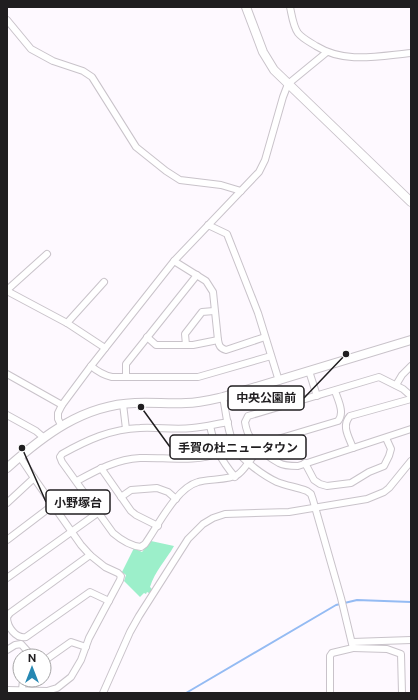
<svg xmlns="http://www.w3.org/2000/svg" width="418" height="700" font-family="'Public Sans','Noto Sans JP',sans-serif">
<style>
.green{fill:#9cefca}
.lines{fill:none;stroke-linecap:round;stroke-linejoin:round}
.stream{stroke:#94bbf3;stroke-width:2}
.minor-casing{stroke:#c9c3ca;stroke-width:8}
.tertiary-casing{stroke:#c9c3ca;stroke-width:10}
.minor{stroke:#fff;stroke-width:6}
.tertiary{stroke:#fff;stroke-width:8}
.leader{fill:none;stroke:#201e20;stroke-width:1.5}
.callout-dot{fill:#201e20;stroke:#fff;stroke-width:1.5}
.callout{fill:#fff;stroke:#201e20;stroke-width:1.5}
.callout-label{font-size:12px;text-anchor:middle;font-weight:bold;fill:#201e20}
</style>
<rect width="100%" height="100%" fill="#fef9ff"/>
<path class="green" d="M151,541L174,546C166,560 155,571 150,587L153,590L151,594L147,592L146,594L144,593L140,597L124,581L126,575L122,572L134,548L142,552Z"/>
<g class="lines">
<polyline class="stream" points="186,693 336,605 357,600 411,602"/>
<defs>
<g id="minor">
<path d="M290,7C292,16 293,26 298,33C303,39 310,42 316,46C345,64 378,56 411,53"/>
<polyline points="7,20 31,49 53,61 83,71 92,77 136,147 166,171 180,180 221,185 241,191"/>
<polyline points="208,225 227,234 258,313 279,381"/>
<path d="M174,261L206,281L213,292L218,340C219,346 220,348 226,350L265,337"/>
<polyline points="104,282 67,323 105,348"/>
<polyline points="7,290 47,254"/>
<polyline points="7,291 67,323"/>
<polyline points="147,337 156,345 193,345 218,340"/>
<polyline points="186,345 185,334 202,312 214,311"/>
<path d="M91,366C98,372 103,375 112,377H198L271,356"/>
<polyline points="309,371 317,396"/>
<polyline points="7,374 62,405"/>
<polyline points="126,376 126,364 197,275"/>
<polyline points="396,385 402,375 411,366"/>
<path d="M411,396L403,389L379,377L248,416L245,422C246,429 248,435 252,440C256,448 271,459 279,463C284,466 291,466 298,466L411,429"/>
<path d="M223,397C226,412 228,436 236,449C243,461 264,476 277,482C287,486 297,487 307,491L311,494L313,500L341,598L353,648L332,653L330,656V693"/>
<polyline points="123,404 126,429"/>
<polyline points="7,415 36,431 43,437"/>
<path d="M228,422C216,424 204,427 192,428C175,430 157,427 140,428C111,429 87,440 62,454L60,457L62,462L113,533C120,539 131,546 141,547L145,544C158,526 176,488 198,482C208,479 229,480 237,475C242,472 245,467 249,462C255,453 262,446 271,441L338,421C345,413 338,400 335,391"/>
<polyline points="61,425 58,419 58,413 62,405 91,366 174,261 259,172 265,160 283,97 288,84 327,52"/>
<path d="M210,426C215,448 220,459 235,477"/>
<path d="M353,448C349,437 341,426 350,416L411,399"/>
<polyline points="20,457 34,478"/>
<polyline points="305,463 314,480 320,484 327,486 351,483 369,472 384,466 389,456 391,449 386,438"/>
<polyline points="101,468 131,511 136,515 158,526"/>
<path d="M77,481C97,470 117,459 140,458C163,457 197,463 218,453"/>
<polyline points="121,497 131,490 157,488 168,492 176,499"/>
<polyline points="7,503 34,478 81,545 90,555 10,613 7,617"/>
<polyline points="7,540 53,505"/>
<polyline points="7,578 99,512"/>
<path d="M7,617C7,627 16,639 26,637L90,592L109,601"/>
<polyline points="352,642 411,640"/>
<polyline points="353,648 387,649 401,654 402,693"/>
<polyline points="7,650 15,645 21,644 32,656"/>
<polyline points="44,661 71,642 86,647"/>
<polyline points="7,690 47,691 57,688 71,677 81,660 89,638 120,580 121,576 118,573 105,567 90,555"/>
<polyline points="22,690 23,680"/>
<polyline points="103,693 130,632 139,616 188,539 203,524 213,518 225,514 289,512 367,499 384,492 389,488 411,461"/>
</g>
<g id="tertiary">
<polyline points="246,7 263,52 274,70 411,202"/>
<path d="M7,468C44,435 83,405 135,403C152,402 169,404 186,403C199,403 210,400 223,397L411,340"/>
</g>
</defs>
<use href="#minor" class="minor-casing"/>
<use href="#tertiary" class="tertiary-casing"/>
<use href="#minor" class="minor"/>
<use href="#tertiary" class="tertiary"/>
</g>
<path class="leader" d="M346 354L304 398M141 407L170 447M22 448L46 502"/>
<g class="callout-dot">
<circle cx="346" cy="354" r="4"/>
<circle cx="141" cy="407" r="4"/>
<circle cx="22" cy="448" r="4"/>
</g>
<g class="callout">
<rect x="228" y="386" width="76" height="24" rx="4"/>
<rect x="170" y="435" width="136" height="24" rx="4"/>
<rect x="46" y="490" width="64" height="24" rx="4"/>
</g>
<g class="callout-label">
<text x="266" y="402">中央公園前</text>
<text x="238" y="452">手賀の杜ニュータウン</text>
<text x="78" y="507">小野塚台</text>
</g>
<rect width="418" height="700" fill="none" stroke="#201e20" stroke-width="16"/>
<g transform="translate(32 668)"><circle r="19" fill="#ffffff" stroke="#a6a5a6"/>
<path d="M0-3L7 15L0 10L-7 15Z" fill="#2688b3"/>
<text y="-6" font-size="11" font-weight="bold" text-anchor="middle" fill="#201e20">N</text>
</g>
</svg>
